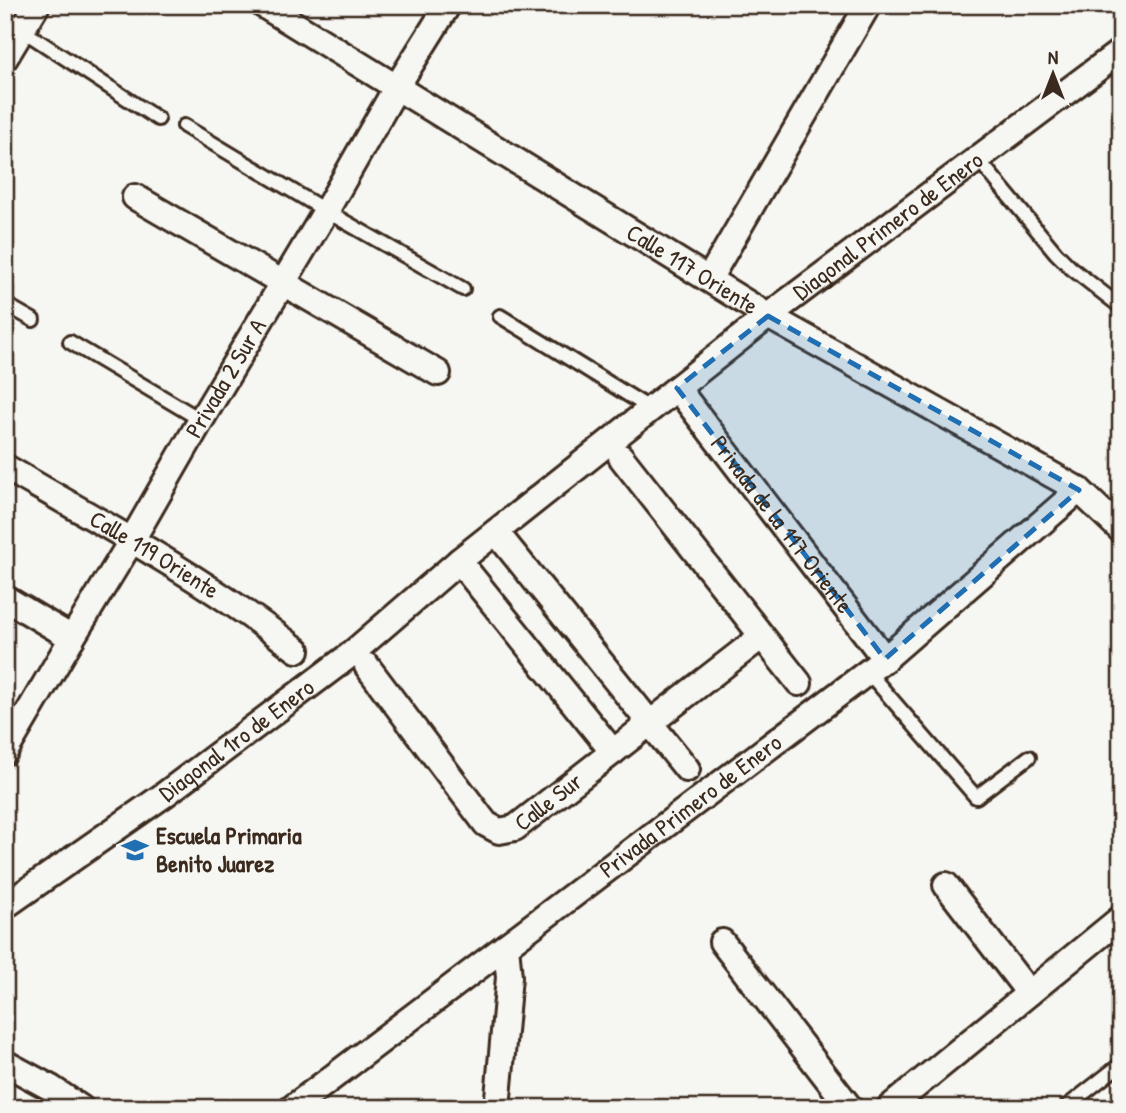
<svg xmlns="http://www.w3.org/2000/svg" width="1126" height="1113" font-family="'Patrick Hand',sans-serif">
<style>
.lines{fill:none;stroke-linecap:round;stroke-linejoin:round}
.service-casing{stroke:#3b2a1e;stroke-width:18}
.minor-casing{stroke:#3b2a1e;stroke-width:30}
.service{stroke:#f6f6f2;stroke-width:12}
.minor{stroke:#f6f6f2;stroke-width:24}
.marked{fill:#1f6fb2;fill-opacity:0.2;stroke:#1f6fb2;stroke-width:5;stroke-dasharray:14 9;stroke-linejoin:round}
.labels{text-anchor:middle;stroke-width:6;stroke-linejoin:round;paint-order:stroke}
.street-label{font-size:24px;fill:#3b2a1e;stroke:#f6f6f2}
.poi-label{font-size:24px;font-weight:bold;fill:#3b2a1e;stroke:#f6f6f2;text-anchor:start}
</style>
<rect width="100%" height="100%" fill="#f6f6f2"/>
<filter id="ink" filterUnits="userSpaceOnUse"><feTurbulence type="fractalNoise" baseFrequency=".0143" numOctaves="2"/><feDisplacementMap in="SourceGraphic" scale="14" xChannelSelector="R" yChannelSelector="G"/><feConvolveMatrix kernelMatrix="1 2 1 2 8 2 1 2 1" color-interpolation-filters="sRGB"/></filter>
<g filter="url(#ink)">
<g class="lines">
<defs>
<g id="service">
<polyline points="22,30 158,119"/>
<polyline points="184,126 326,211 463,289"/>
<polyline points="978,159 1056,253 1071,268 1121,307"/>
<polyline points="5,304 33,320"/>
<polyline points="500,316 651,409"/>
<polyline points="70,342 201,420"/>
<polyline points="868,672 976,797 1029,757"/>
<polyline points="1065,1108 1121,1064"/>
<polyline points="1117,1108 1121,1104"/>
</g>
<g id="minor">
<path id="s1" d="M263,5L768,316L1079,490L1121,530"/>
<polyline points="5,58 37,5"/>
<polyline points="135,197 438,373"/>
<polyline points="709,279 868,5"/>
<path id="s2" d="M677,388L885,659"/>
<polyline points="621,457 799,683"/>
<path id="s3" d="M5,467C104,524 206,580 297,650"/>
<polyline points="496,532 687,769"/>
<polyline points="459,561 613,752"/>
<polyline points="5,598 72,638"/>
<path id="s4" d="M367,666L486,824L499,831L515,828L762,636"/>
<path id="s5" d="M5,752L72,638L132,540L201,420L326,211L396,88L448,5"/>
<polyline points="946,885 1029,993"/>
<path id="s6" d="M5,906L164,795L350,655L459,561L768,316L1121,51"/>
<polyline points="722,942 850,1108"/>
<polyline points="5,1063 51,1088 81,1108"/>
<path id="s7" d="M292,1108L885,659L1079,490"/>
<polyline points="497,1108 509,977 506,946"/>
<polyline points="889,1108 1121,918"/>
</g>
</defs>
<use href="#service" class="service-casing"/>
<use href="#minor" class="minor-casing"/>
<use href="#service" class="service"/>
<use href="#minor" class="minor"/>
</g>
</g>
<path class="marked" d="M768,316L1079,490L885,659L677,388Z"/>
<defs>
<symbol id="school-bare" viewBox="-9 -9 18 18"><path d="M0-5L7-2L0 1L-7-2ZM-4 1L0 2.5L4 1V4Q0 6-4 4Z" fill="#1f6fb2" stroke="#f6f6f2" stroke-width="2.5" paint-order="stroke"/></symbol>
</defs>
<g fill-rule="evenodd">
<use href="#school-bare" x="116" y="831" width="38" height="38"/>
</g>
<g class="labels">
<g class="street-label">
<text dy="8" stroke="none"><textPath href="#s6" startOffset="1115">Diagonal Primero de Enero</textPath></text>
<text dy="8" stroke="none"><textPath href="#s1" startOffset="504">Calle 117 Oriente</textPath></text>
<text dy="8" stroke="none"><textPath href="#s5" startOffset="434">Privada 2 Sur A</textPath></text>
<text dy="8" stroke="none"><textPath href="#s2" startOffset="172">Privada de la 117 Oriente</textPath></text>
<text dy="8" stroke="none"><textPath href="#s3" startOffset="173">Calle 119 Oriente</textPath></text>
<text dy="8" stroke="none"><textPath href="#s6" startOffset="285">Diagonal 1ro de Enero</textPath></text>
<text dy="8" stroke="none"><textPath href="#s4" startOffset="271">Calle Sur</textPath></text>
<text dy="8" stroke="none"><textPath href="#s7" startOffset="500">Privada Primero de Enero</textPath></text>
</g>
<g class="poi-label">
<text x="156" y="844">Escuela Primaria<tspan x="156" dy="28">Benito Juarez</tspan></text>
</g>
</g>
<rect width="1126" height="1113" fill="none" stroke="#f6f6f2" stroke-width="28"/>
<rect x="14" y="14" width="1098" height="1085" fill="none" stroke="#3b2a1e" stroke-width="2.5" filter="url(#ink)"/>
<g transform="translate(1053 74)" stroke="#f6f6f2" stroke-width="5" paint-order="stroke">
<path d="M0-5L12 26L0 18L-12 26Z" fill="#3b2a1e"/>
<text y="-10" font-size="19" font-weight="bold" text-anchor="middle" fill="#3b2a1e">N</text>
</g>
</svg>
